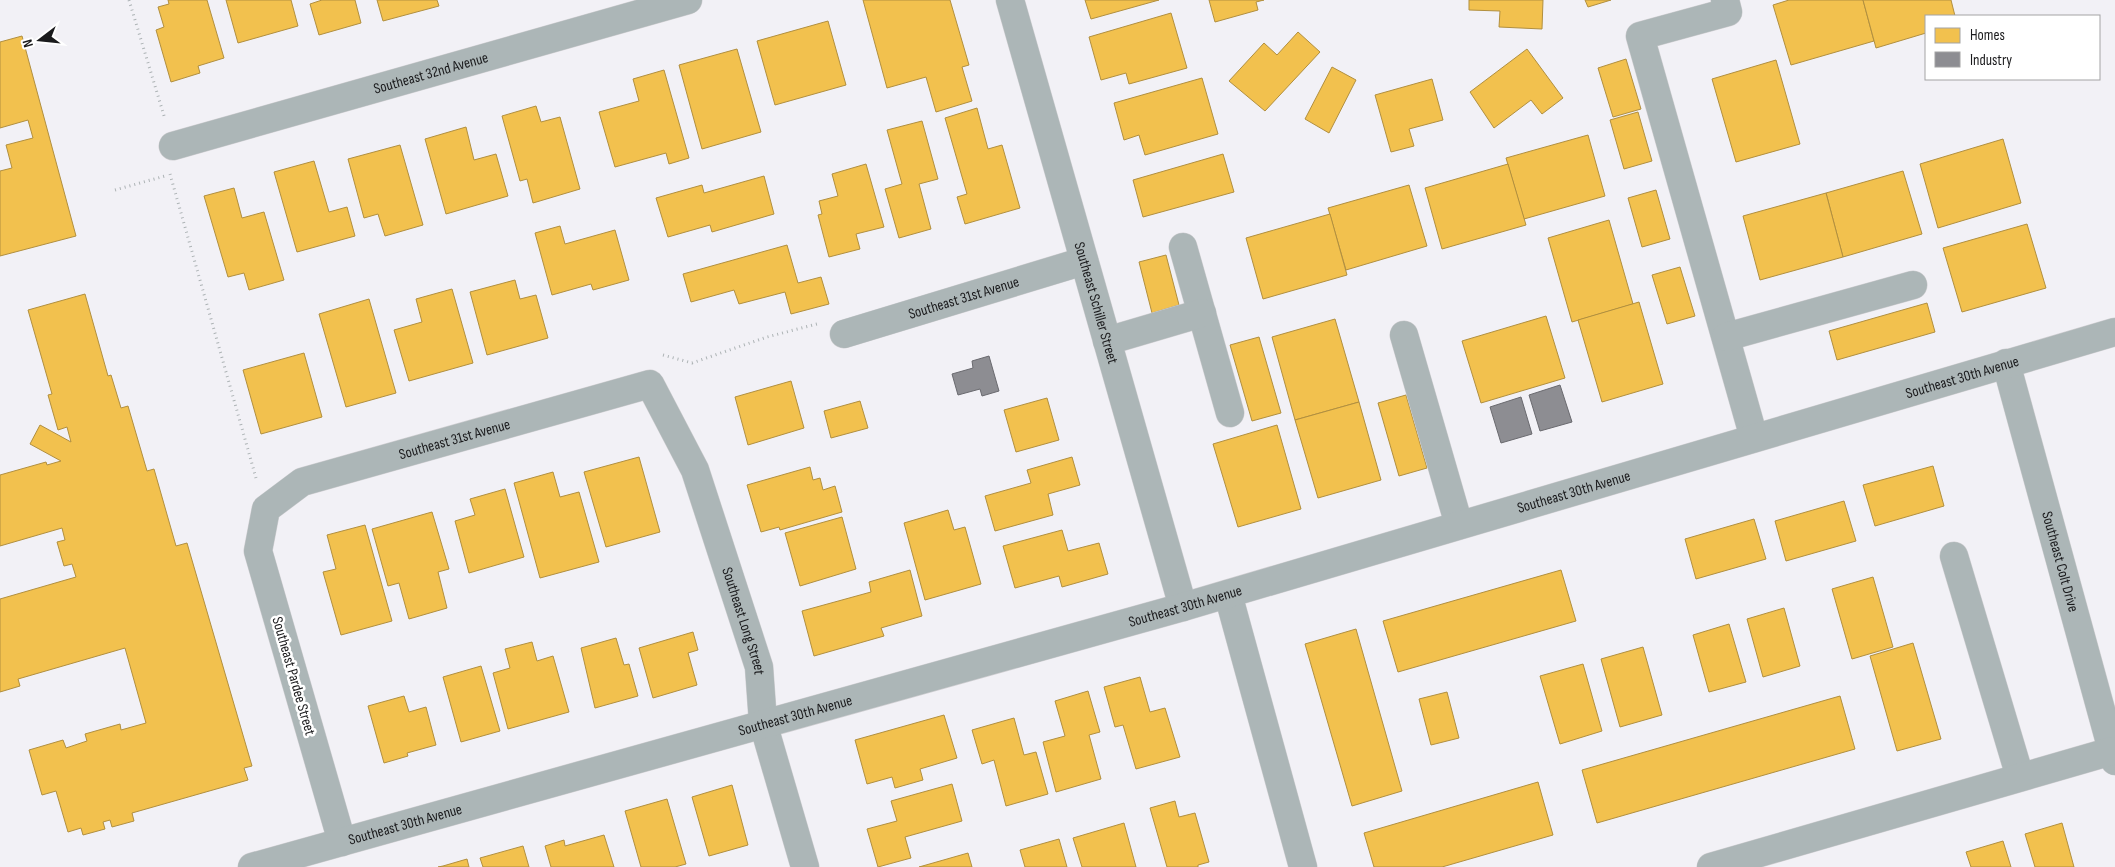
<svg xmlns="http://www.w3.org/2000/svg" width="2115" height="867" font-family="'Sofia Sans Condensed',sans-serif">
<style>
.homes{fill:#f2c14e;stroke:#b18f3f}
.industry{fill:#8d8d92;stroke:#6a6a6f}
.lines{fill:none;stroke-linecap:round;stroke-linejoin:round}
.minor-casing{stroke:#d0cfd2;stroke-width:29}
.path{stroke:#adb3b5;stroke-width:3;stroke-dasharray:1 4;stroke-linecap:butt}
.minor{stroke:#acb6b7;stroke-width:28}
.labels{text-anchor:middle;stroke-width:5;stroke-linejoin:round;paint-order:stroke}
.street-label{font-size:15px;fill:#1a1a1c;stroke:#fff}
</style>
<rect width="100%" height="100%" fill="#f2f1f6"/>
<g class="homes">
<polygon points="168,0 207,0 224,58 198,66 200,73 171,82 156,30 164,27 158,7 169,4"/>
<polygon points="226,0 291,0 298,26 238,43"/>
<polygon points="322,0 355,0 361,23 319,35 310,4"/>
<polygon points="377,0 437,0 439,6 383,21"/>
<polygon points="863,0 950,0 969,65 962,67 972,101 936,112 926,77 887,88"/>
<polygon points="1085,0 1159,0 1091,19"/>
<polygon points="1209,0 1264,0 1256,2 1258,10 1215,22"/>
<polygon points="1469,0 1543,0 1542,29 1499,27 1500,11 1469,10"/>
<polygon points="1585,0 1611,0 1588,7"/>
<polygon points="1789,0 1863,0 1874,41 1791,65 1773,5"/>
<polygon points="1863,0 1951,0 1955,16 1926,16 1926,33 1876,48"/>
<polygon points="1171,13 1187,68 1129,84 1126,73 1101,80 1089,37"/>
<polygon points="828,21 846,85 775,105 757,41"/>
<polygon points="1298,32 1320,52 1265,111 1229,81 1264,43 1277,55"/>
<polygon points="22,36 76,236 0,256 0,171 12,168 6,145 33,138 28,120 0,128 0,42"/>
<polygon points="737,49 761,132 702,149 679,65"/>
<polygon points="1527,49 1563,98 1542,114 1531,100 1494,128 1470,92"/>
<polygon points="1626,59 1641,109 1613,117 1598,68"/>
<polygon points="1776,60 1800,144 1736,162 1712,79"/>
<polygon points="1332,67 1356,80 1329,133 1305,119"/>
<polygon points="664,70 689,158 669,164 666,153 615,167 599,112 639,101 633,79"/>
<polygon points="1202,78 1218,134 1145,155 1139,135 1124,140 1114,103"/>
<polygon points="1432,79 1443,120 1409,129 1414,146 1391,152 1375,95"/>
<polygon points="536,106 541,122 560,117 580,189 533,203 527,179 520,181 502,116"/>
<polygon points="977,108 988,149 1002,145 1020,208 965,224 957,197 967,194 945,118"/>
<polygon points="1638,112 1652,161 1624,169 1610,120"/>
<polygon points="922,121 938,179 919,184 931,229 899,238 885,189 902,184 887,130"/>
<polygon points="466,127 474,160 496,154 508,196 446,214 425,139"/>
<polygon points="1588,135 1605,196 1524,219 1506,158"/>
<polygon points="2003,139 2021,203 1938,228 1920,164"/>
<polygon points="400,145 423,225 385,236 378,214 364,218 348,159"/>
<polygon points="1223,154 1234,192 1143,217 1133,180"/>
<polygon points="314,161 329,212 347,207 355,236 297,252 274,172"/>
<polygon points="866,164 884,227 856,234 860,249 829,257 818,215 822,214 819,201 838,196 832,174"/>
<polygon points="1508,164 1526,225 1442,249 1425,188"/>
<polygon points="1903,171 1922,234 1843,257 1826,193"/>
<polygon points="764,176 774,214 712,232 710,225 668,237 656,198 702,185 704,193"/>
<polygon points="1409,185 1427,246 1346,270 1328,208"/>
<polygon points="234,188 242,218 264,212 284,280 249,290 244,273 228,277 204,196"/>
<polygon points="1656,190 1670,239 1642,247 1628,198"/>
<polygon points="1826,193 1843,257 1760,280 1743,216"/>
<polygon points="1330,214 1347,275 1263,299 1246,238"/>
<polygon points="1609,220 1633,304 1572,322 1548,238"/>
<polygon points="2027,224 2046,288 1962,312 1943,248"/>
<polygon points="560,226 565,244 615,230 629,280 593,290 591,284 552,295 535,233"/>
<polygon points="787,245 798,283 821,277 829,304 791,314 785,292 739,304 734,290 691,302 683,274"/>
<polygon points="1166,255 1179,305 1152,313 1139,262"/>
<polygon points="1680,267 1695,316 1667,324 1652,275"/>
<polygon points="515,280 520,299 536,295 548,338 487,355 470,292"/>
<polygon points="452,289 473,363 409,381 394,330 422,322 416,299"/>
<polygon points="85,294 108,376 111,375 121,408 128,406 147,471 154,469 176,546 187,543 252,766 244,768 248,780 132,813 134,821 112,827 110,820 103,822 105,829 83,835 81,828 68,832 56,791 42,795 29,750 63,740 66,748 87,741 85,734 120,724 121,730 146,723 125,648 18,679 20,686 0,692 0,599 76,577 72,564 64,566 57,542 65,540 62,528 0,546 0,475 46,462 47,465 61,461 30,444 40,425 71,442 67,427 58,430 48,395 52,394 28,310"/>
<polygon points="369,299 396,393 346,407 319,314"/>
<polygon points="1639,302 1663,384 1602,402 1578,320"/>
<polygon points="1927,303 1935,332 1837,360 1829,331"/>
<polygon points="1546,316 1565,378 1481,403 1462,341"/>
<polygon points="1335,319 1359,402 1295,420 1272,337"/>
<polygon points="1259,337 1281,413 1252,421 1230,345"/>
<polygon points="304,353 322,417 261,434 243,370"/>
<polygon points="791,381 804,428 748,445 735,397"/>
<polygon points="1406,395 1427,468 1399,476 1378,403"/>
<polygon points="1047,398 1059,440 1016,452 1004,410"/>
<polygon points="860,401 868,428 831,438 824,411"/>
<polygon points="1359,402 1381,480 1318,498 1295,420"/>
<polygon points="1277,425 1301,509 1238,527 1213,444"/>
<polygon points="639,457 660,532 606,547 584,472"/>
<polygon points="1072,457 1080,485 1048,494 1053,515 995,531 985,496 1031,483 1027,470"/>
<polygon points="1933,466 1944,506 1875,526 1863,485"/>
<polygon points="810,467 813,480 820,478 823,490 835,486 842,512 780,530 779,527 761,532 747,485"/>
<polygon points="553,472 560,497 579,492 599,562 540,578 514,483"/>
<polygon points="505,489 524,557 469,573 455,521 475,515 470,499"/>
<polygon points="1844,501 1856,541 1786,561 1775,521"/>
<polygon points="948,510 954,530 965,527 981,584 925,600 904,523"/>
<polygon points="432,512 449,569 438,572 447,608 409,619 399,583 388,586 372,529"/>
<polygon points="842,517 856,569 800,586 785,533"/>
<polygon points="1754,519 1766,559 1696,579 1685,539"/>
<polygon points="365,525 392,621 341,635 323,572 336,569 327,535"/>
<polygon points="1062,530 1068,551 1099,543 1108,574 1062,587 1059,576 1015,588 1003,546"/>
<polygon points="910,570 922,616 881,628 884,636 814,656 802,611 871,592 869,582"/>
<polygon points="1561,570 1576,621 1398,672 1383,621"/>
<polygon points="1873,577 1893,647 1852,659 1832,589"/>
<polygon points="1784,608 1800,666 1763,677 1747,619"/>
<polygon points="1729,624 1746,682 1709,692 1693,635"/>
<polygon points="1356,629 1402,791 1352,806 1305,644"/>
<polygon points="693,632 698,650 688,653 697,685 653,698 639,648"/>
<polygon points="616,638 624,665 629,664 638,696 595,708 581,648"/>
<polygon points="532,642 537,661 553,656 569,712 508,729 493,673 510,668 505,649"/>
<polygon points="1913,643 1941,739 1897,751 1870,656"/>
<polygon points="1643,647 1662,715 1620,727 1601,659"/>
<polygon points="1583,664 1602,731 1560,744 1540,676"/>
<polygon points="481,666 500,731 461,742 443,677"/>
<polygon points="1140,677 1150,712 1165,708 1180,757 1136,769 1123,725 1115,727 1104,687"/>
<polygon points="1088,691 1100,732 1089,735 1101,779 1056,792 1043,742 1065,736 1055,701"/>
<polygon points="1447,692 1459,738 1431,745 1419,699"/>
<polygon points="404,696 409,712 426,707 436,745 407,753 408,756 384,763 368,706"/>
<polygon points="1840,696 1855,749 1597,823 1582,770"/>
<polygon points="944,715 957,758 920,769 923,780 895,788 892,777 867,784 855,740"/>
<polygon points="1014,718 1024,755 1036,752 1048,794 1006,806 994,760 982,764 972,730"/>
<polygon points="1538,782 1553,835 1442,867 1374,867 1364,833"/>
<polygon points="952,784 962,821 905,837 911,858 878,867 867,829 897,821 891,801"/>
<polygon points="732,785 748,845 709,856 692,797"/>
<polygon points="667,799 686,864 675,867 641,867 625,811"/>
<polygon points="1175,801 1179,817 1195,813 1209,862 1198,865 1198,867 1167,867 1150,808"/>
<polygon points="1124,823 1136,867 1082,867 1073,838"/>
<polygon points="2062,823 2074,867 2035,867 2025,834"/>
<polygon points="604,835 614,867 551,867 545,846 564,840 565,846"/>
<polygon points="1059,839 1067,867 1025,867 1020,850"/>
<polygon points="2003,841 2011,867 1971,867 1966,852"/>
<polygon points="523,846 529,867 483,867 480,858"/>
<polygon points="968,853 972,867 919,867"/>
<polygon points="467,859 469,867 438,867 443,866"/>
</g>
<g class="industry">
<polygon points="989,356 999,391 982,396 980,389 958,395 952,374 973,368 972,361"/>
<polygon points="1560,385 1572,422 1540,431 1529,395"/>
<polygon points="1521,397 1532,434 1501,443 1490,407"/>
</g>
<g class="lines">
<defs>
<g id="minor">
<path id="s1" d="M1010,0L1183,607"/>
<polyline points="1725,0 1728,12 1640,36 1754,438"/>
<path id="s2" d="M173,146L688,0"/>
<polyline points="1183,247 1230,413"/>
<path id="s3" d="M844,334L1084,261"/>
<polyline points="1404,335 1459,525"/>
<polyline points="1726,337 1913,285"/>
<polyline points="1107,341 1202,313"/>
<path id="s4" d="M2006,363L2115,761"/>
<polyline points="1954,556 2020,777"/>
<polyline points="1228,594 1303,867"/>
<path id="s5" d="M342,842L258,551L266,509L302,482L650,384L695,470L759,667L763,723L805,867"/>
<path id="s6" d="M252,867L1183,607L2115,332"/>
<polyline points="1711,867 2112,751"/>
</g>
</defs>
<use href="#minor" class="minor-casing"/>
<g class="path">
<polyline points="129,0 165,119"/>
<polyline points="170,174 256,478"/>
<polyline points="115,190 165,176"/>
<polyline points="663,355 692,363 767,337 817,324"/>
</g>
<use href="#minor" class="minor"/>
</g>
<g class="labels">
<g class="street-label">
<text dy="5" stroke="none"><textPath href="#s2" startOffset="268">Southeast 32nd Avenue</textPath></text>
<text dy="5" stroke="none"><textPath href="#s3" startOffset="125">Southeast 31st Avenue</textPath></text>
<text dy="5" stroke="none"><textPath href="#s1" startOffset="315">Southeast Schiller Street</textPath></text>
<text dy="5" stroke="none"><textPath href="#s6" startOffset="1779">Southeast 30th Avenue</textPath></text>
<text dy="5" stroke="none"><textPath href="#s5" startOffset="549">Southeast 31st Avenue</textPath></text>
<text dy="5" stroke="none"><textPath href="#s6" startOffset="1374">Southeast 30th Avenue</textPath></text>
<text dy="5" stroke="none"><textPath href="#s4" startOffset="206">Southeast Colt Drive</textPath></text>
<text dy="5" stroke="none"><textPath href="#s6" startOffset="969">Southeast 30th Avenue</textPath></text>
<text dy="5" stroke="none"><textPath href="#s5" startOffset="1008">Southeast Long Street</textPath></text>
<text transform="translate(294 676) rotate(74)" y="5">Southeast Pardee Street</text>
<text dy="5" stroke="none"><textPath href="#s6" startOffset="564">Southeast 30th Avenue</textPath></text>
<text dy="5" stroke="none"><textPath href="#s6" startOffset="159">Southeast 30th Avenue</textPath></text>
</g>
</g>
<rect x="1925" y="15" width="175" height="65" fill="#ffffff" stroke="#a3a3a4"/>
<rect x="1935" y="28" width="25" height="15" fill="#f2c14e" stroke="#a3a3a4"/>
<text x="1970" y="40" font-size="15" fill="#1a1a1c">Homes</text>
<rect x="1935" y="52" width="25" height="15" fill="#8d8d92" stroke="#a3a3a4"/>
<text x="1970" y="65" font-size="15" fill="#1a1a1c">Industry</text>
<g transform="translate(40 40) rotate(254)" stroke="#ffffff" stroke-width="4" paint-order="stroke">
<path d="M0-4L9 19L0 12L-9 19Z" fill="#1a1a1c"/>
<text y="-8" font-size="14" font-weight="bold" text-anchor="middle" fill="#1a1a1c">N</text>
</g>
</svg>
